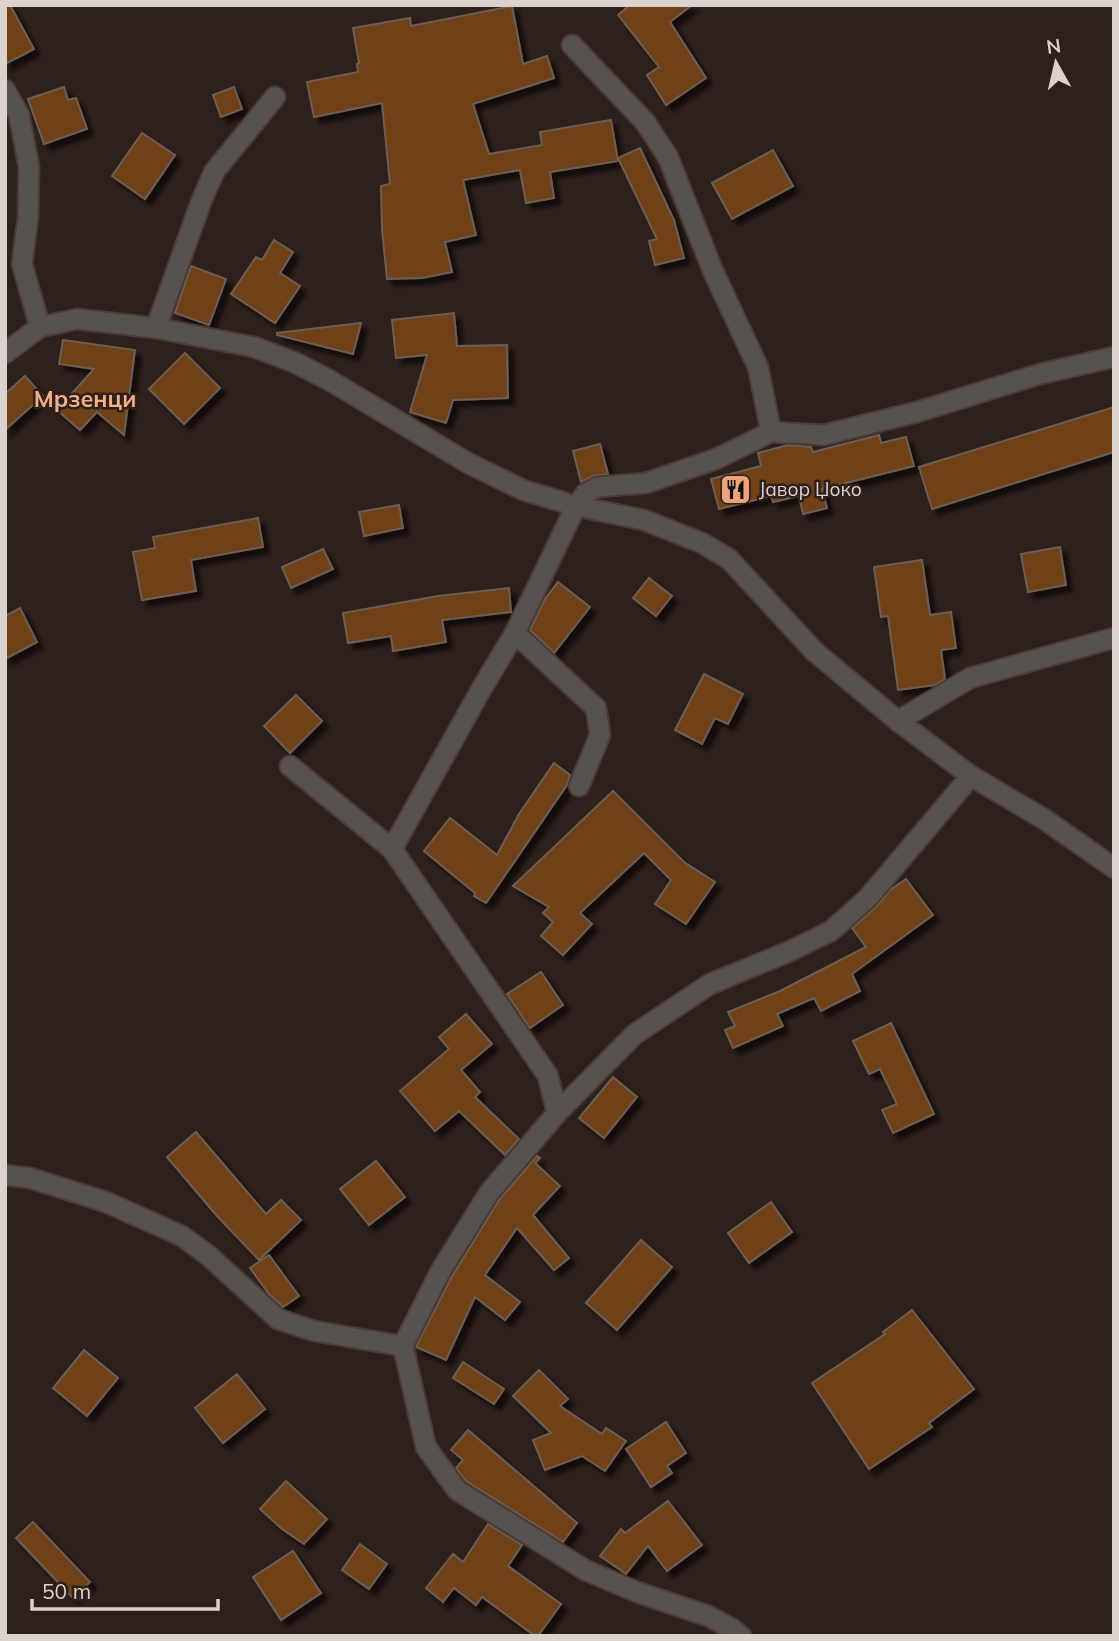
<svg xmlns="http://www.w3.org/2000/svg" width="1119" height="1641" font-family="Mulish,sans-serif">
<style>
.building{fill:#6f3f17;stroke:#6c5e54;stroke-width:2;filter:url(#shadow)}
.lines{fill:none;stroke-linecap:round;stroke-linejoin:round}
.minor-casing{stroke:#4a3c37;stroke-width:23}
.minor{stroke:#58524e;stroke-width:19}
.labels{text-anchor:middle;stroke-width:5;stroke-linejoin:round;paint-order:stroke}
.poi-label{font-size:19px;fill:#dbd1cd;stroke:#2e201b;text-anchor:start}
.quarter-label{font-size:23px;font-weight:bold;fill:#f7af87;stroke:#2e201b}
</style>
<defs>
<filter id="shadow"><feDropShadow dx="6" dy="6" stdDeviation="2" flood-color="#0009"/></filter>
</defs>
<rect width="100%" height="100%" fill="#2e201b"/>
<g class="building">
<polygon points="5,5 10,5 34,49 5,64"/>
<polygon points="630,5 692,5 670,22 706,78 666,105 647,75 659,67 618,15"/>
<polygon points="512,6 523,64 547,56 554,78 473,104 489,154 542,145 540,132 611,120 618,161 550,172 554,198 526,203 520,170 463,180 476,235 445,242 452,272 422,278 387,279 382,229 381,186 390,184 382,103 314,117 307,82 358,72 357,64 359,63 353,28 410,18 411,26"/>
<polygon points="64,87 68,100 76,98 87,129 44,144 28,99"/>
<polygon points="234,87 242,109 221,117 213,95"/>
<polygon points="142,133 175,155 145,199 112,176"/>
<polygon points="640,148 674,220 684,258 655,265 649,241 657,239 618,158"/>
<polygon points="773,150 793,186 732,219 712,183"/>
<polygon points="274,240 293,252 280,273 300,286 275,323 231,294 256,257 262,260"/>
<polygon points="191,266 226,279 209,325 175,313"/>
<polygon points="454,313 457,346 507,345 508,398 453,400 446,423 410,412 427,355 396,358 392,320"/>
<polygon points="361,323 353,354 277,335 277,333"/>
<polygon points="63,340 135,350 124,435 97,412 80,430 57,410 94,369 59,364"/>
<polygon points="185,353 220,388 184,424 149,389"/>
<polygon points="25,376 43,396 5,430 5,394"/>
<polygon points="1114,407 1114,452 932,509 919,467"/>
<polygon points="879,435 881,443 906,437 914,466 822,489 827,508 803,514 799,496 773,502 771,496 719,509 711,479 761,466 758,453 788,445 811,447 813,452"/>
<polygon points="600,444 608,474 593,476 581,482 573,451"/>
<polygon points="399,505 403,528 364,536 359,512"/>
<polygon points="258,518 263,547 191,560 196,591 142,600 133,552 155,548 153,537"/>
<polygon points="1060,547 1066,585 1028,592 1021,554"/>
<polygon points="323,549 333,569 291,588 282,567"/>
<polygon points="922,560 930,615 951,612 956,648 941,650 945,679 935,685 898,690 888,616 881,617 874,567"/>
<polygon points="649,578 672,596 656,616 633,598"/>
<polygon points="558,582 590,607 554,653 530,630 545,599"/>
<polygon points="509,588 511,612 442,620 446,642 393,651 391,636 348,643 343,613 438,596"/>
<polygon points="20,608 37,642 5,659 5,616"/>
<polygon points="704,674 743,694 728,724 715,718 702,744 675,730"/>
<polygon points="296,695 322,721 290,753 264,726"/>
<polygon points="554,763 570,775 567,785 486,903 474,896 475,893 424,851 450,818 497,855 519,814"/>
<polygon points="613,791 684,862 715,882 686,924 655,904 671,880 644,853 580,913 592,924 563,955 541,936 553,922 543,913 549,907 513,886"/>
<polygon points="906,879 933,915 852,974 860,991 821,1011 814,998 777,1014 783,1026 733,1048 725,1030 735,1026 728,1012 780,991 866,947 852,928 876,907 890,890"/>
<polygon points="541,972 563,1005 530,1028 507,994"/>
<polygon points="466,1014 492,1044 461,1070 480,1092 475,1097 519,1139 505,1155 459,1111 435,1131 400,1091 449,1049 439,1037"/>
<polygon points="891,1023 934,1114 893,1133 882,1110 897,1104 880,1069 869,1074 853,1041"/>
<polygon points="613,1077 637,1097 604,1138 579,1118"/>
<polygon points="196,1132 266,1214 281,1200 301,1220 259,1260 217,1216 167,1157"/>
<polygon points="537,1156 540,1158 535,1163 560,1186 533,1215 569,1258 554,1270 517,1228 485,1275 520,1302 505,1320 475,1297 446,1360 416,1347 451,1278 499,1200"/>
<polygon points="376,1161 405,1197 369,1225 340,1189"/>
<polygon points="771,1202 792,1232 749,1263 728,1233"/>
<polygon points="641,1240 672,1267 617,1330 586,1303"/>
<polygon points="269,1255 299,1296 283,1307 269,1294 250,1268"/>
<polygon points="912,1310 974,1389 929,1423 932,1427 869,1469 812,1383 885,1334 883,1332"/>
<polygon points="84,1350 118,1378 87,1416 53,1388"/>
<polygon points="463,1362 504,1389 494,1404 453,1378"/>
<polygon points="539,1370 568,1399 560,1406 602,1434 606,1428 626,1441 605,1471 582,1456 545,1470 533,1440 551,1433 513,1396"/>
<polygon points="237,1374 265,1409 223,1443 195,1408"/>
<polygon points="666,1422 686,1453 667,1466 672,1473 651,1487 626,1449"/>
<polygon points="468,1430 577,1523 563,1542 466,1481 456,1468 463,1460 451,1450"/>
<polygon points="286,1481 327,1519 304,1544 282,1529 260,1509"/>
<polygon points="668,1501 702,1545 667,1571 648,1546 626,1574 600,1556 621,1529 625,1533"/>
<polygon points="33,1522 90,1582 73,1598 16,1538"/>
<polygon points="488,1524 522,1545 508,1566 561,1604 538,1636 535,1636 482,1597 476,1605 454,1588 443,1602 426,1588 453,1554 463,1562"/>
<polygon points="360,1544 387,1564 369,1589 342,1570"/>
<polygon points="293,1551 321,1593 281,1620 253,1577"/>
</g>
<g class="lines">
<defs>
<g id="minor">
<polyline points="5,90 19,115 29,167 28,217 22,264 40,327"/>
<polyline points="156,328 201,202 214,172 275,97"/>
<polyline points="5,353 40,327 77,319 156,328 254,347 296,363 329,380 468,463 523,490 576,506 644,520 702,543 729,559 815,652 898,721 971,776 1044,819 1114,868"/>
<polyline points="771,432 824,435 917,412 1040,374 1114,357"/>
<polyline points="515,633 596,708 600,735 579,786"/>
<polyline points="898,721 970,678 1114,638"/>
<polyline points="290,766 392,849 548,1076 557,1113"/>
<polyline points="392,849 482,688 515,633 576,506 586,493 598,487 646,483 716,459 771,432 758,367 713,271 668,157 645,122 572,45"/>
<polyline points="5,1175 30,1178 106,1202 182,1236 209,1256 278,1319 314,1331 403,1346 440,1272 489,1193 557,1113 635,1034 710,984 788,952 831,931 868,898 971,776"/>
<polyline points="403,1346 426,1447 457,1490 585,1570 637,1592 708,1616 731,1628 741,1636"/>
</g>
</defs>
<use href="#minor" class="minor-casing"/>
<use href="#minor" class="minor"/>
</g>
<defs>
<symbol id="restaurant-square" viewBox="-11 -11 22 22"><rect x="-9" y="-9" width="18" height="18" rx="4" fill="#f0a378" stroke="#2e201b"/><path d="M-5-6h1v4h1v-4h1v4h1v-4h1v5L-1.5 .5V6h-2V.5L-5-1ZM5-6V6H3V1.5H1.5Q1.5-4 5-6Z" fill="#111"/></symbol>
</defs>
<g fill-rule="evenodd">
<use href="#restaurant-square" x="718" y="472" width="35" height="35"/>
</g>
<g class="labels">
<g class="poi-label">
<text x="759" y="496">Јавор Џоко</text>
</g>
<g class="quarter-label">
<text x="85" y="407">Мрзенци</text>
</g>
</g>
<rect width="1119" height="1641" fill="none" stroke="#dbd1cd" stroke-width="14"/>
<g transform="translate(1056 63) rotate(352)" stroke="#2e201b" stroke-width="5" paint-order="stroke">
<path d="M0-5L12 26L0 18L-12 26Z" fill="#dbd1cd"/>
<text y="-10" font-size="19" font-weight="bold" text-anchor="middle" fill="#dbd1cd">N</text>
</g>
<path d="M32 1599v10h186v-10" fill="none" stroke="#dbd1cd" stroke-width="3.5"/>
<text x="42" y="1599" font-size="21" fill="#dbd1cd" stroke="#2e201b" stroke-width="5" paint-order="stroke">50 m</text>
</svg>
